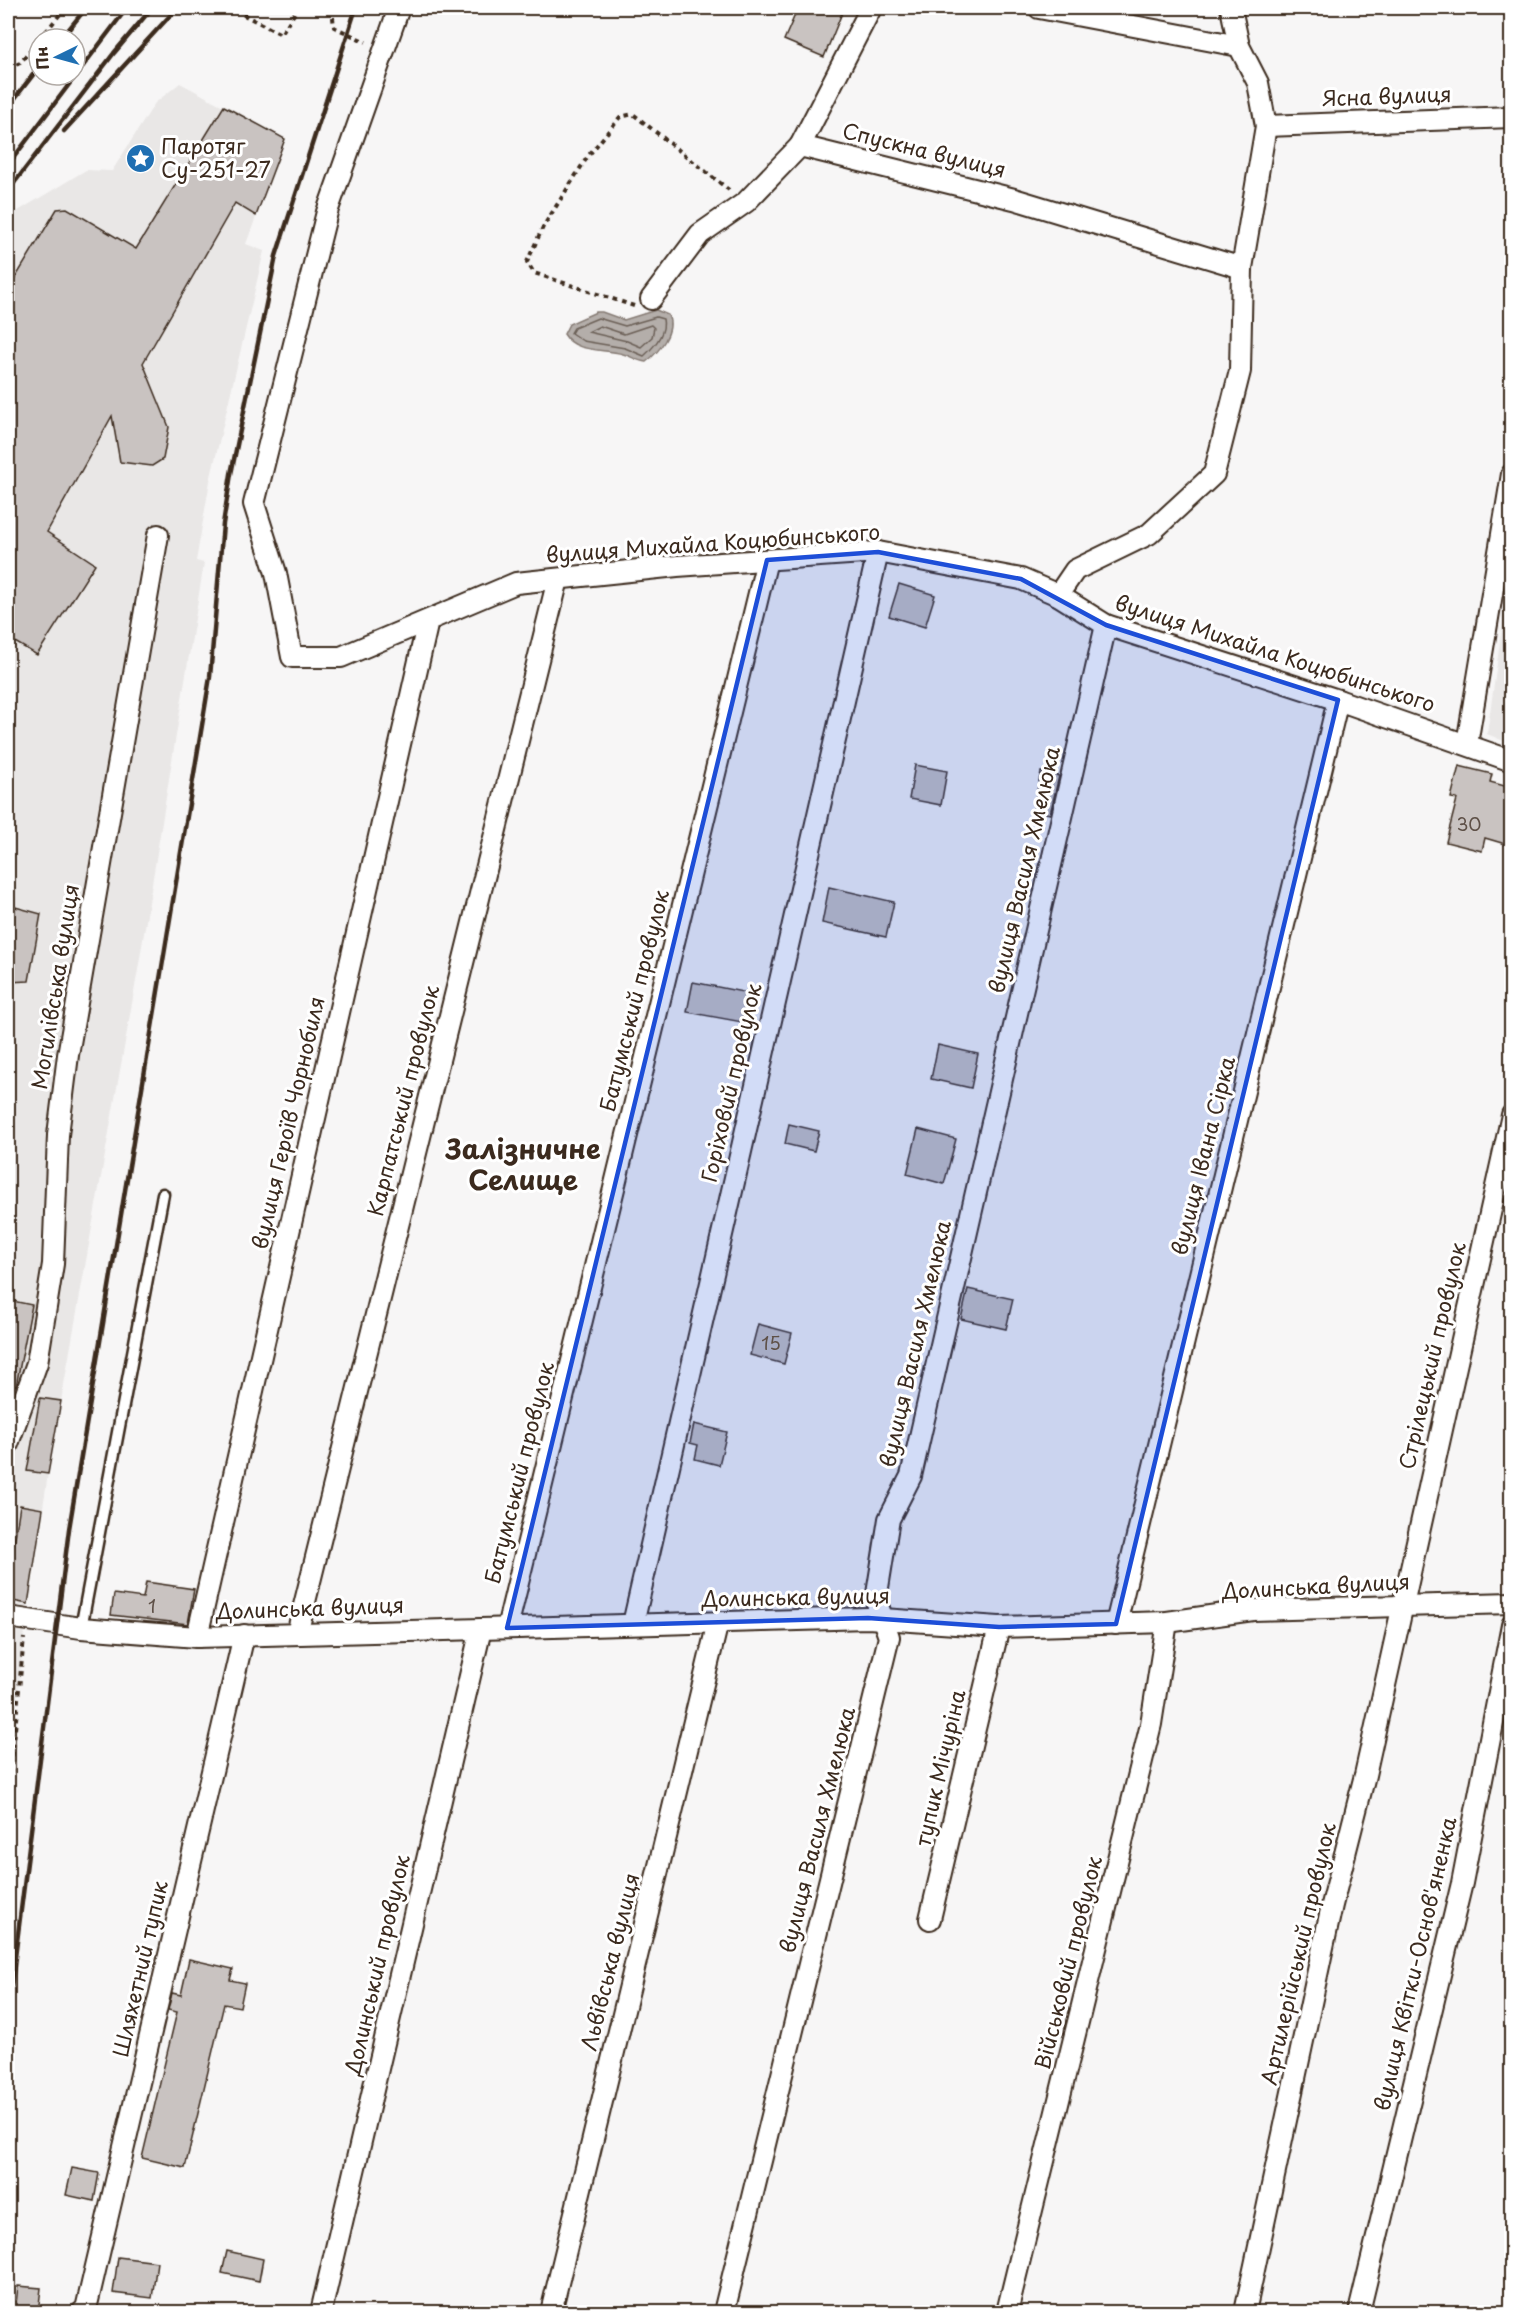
<svg xmlns="http://www.w3.org/2000/svg" width="1519" height="2320" font-family="'Playpen Sans',sans-serif">
<style>
.built{fill:#e9e7e6}
.water{fill:#b4aeaa;stroke:#847972;stroke-width:1.5}
.lines{fill:none;stroke-linecap:round;stroke-linejoin:round}
.shore{stroke:#6b5f56;stroke-width:1.5}
.building{fill:#c9c3c1;stroke:#3b2a1e;stroke-width:1.5}
.lane-casing{stroke:#3b2a1e;stroke-width:15}
.street-casing{stroke:#3b2a1e;stroke-width:24}
.path{stroke:#3b2a1e;stroke-width:4;stroke-dasharray:4.5 4.5;stroke-linecap:butt}
.lane{stroke:#fff;stroke-width:10}
.street{stroke:#fff;stroke-width:20}
.rail{stroke:#3b2a1e;stroke-width:4.5}
.marked{fill:#1d4ed8;fill-opacity:0.2;stroke:#1d4ed8;stroke-width:4.5;stroke-linejoin:round}
.labels{text-anchor:middle;stroke-width:6;stroke-linejoin:round;paint-order:stroke}
.number-label{font-size:18px;fill:#5e5047}
.street-label{font-size:21px;fill:#3b2a1e;stroke:#fff}
.poi-label{font-size:21px;fill:#3b2a1e;stroke:#fff;text-anchor:start}
.district-label{font-size:27px;font-weight:bold;fill:#3b2a1e;stroke:#fff}
</style>
<rect width="100%" height="100%" fill="#f7f6f6"/>
<filter id="ink" filterUnits="userSpaceOnUse"><feTurbulence type="fractalNoise" baseFrequency=".0167" numOctaves="2"/><feDisplacementMap in="SourceGraphic" scale="12" xChannelSelector="R" yChannelSelector="G"/><feConvolveMatrix kernelMatrix="1 2 1 2 8 2 1 2 1" color-interpolation-filters="sRGB"/></filter>
<g filter="url(#ink)">
<g class="built">
<polygon points="180,83 285,139 246,244 264,251 210,481 196,561 204,563 139,964 48,1474 26,1620 8,1780 8,217 86,170 112,171 155,103"/>
<polygon points="1511,563 1512,744 1511,744 1487,734"/>
</g>
<path class="water" d="M656,310L668,315C676,331 659,352 646,362C637,361 631,356 623,354C604,348 576,354 564,334L569,324L596,312H602L624,320Z"/>
<g class="lines">
<g class="shore">
<path d="M656,317L663,319C666,333 654,347 644,356L625,348L583,341L571,333L574,328L598,318L625,326Z"/>
<polygon points="651,325 654,328 652,337 641,347 627,341 588,332 600,326 624,334"/>
</g>
</g>
<g class="building">
<polygon points="798,8 844,8 824,57 784,40"/>
<polygon points="224,106 285,139 256,216 235,203 143,363 169,427 163,459 152,466 120,462 112,416 47,532 95,564 37,655 8,638 8,290 57,209 67,208 136,249"/>
<polygon points="899,584 935,595 925,627 889,616"/>
<polygon points="915,765 947,771 941,805 909,799"/>
<polygon points="1459,766 1492,774 1490,782 1512,788 1512,846 1485,838 1482,851 1446,842 1457,799 1451,798"/>
<polygon points="1041,772 1059,776 1050,814 1033,810"/>
<polygon points="829,887 894,902 886,937 822,923"/>
<polygon points="8,905 41,914 29,981 8,982"/>
<polygon points="693,982 748,993 742,1022 687,1012"/>
<polygon points="938,1045 978,1054 971,1088 931,1079"/>
<polygon points="789,1124 819,1131 814,1151 785,1144"/>
<polygon points="918,1129 956,1139 944,1184 907,1174"/>
<polygon points="968,1289 1013,1299 1006,1329 961,1319"/>
<polygon points="8,1300 32,1305 16,1386 8,1385"/>
<polygon points="758,1324 792,1333 784,1364 750,1355"/>
<polygon points="40,1398 61,1401 48,1474 27,1471"/>
<polygon points="694,1424 727,1432 719,1465 695,1459 698,1445 690,1443"/>
<polygon points="20,1505 43,1509 28,1604 8,1600 8,1583"/>
<polygon points="146,1582 194,1589 188,1624 111,1615 114,1594 143,1598"/>
<polygon points="189,1959 233,1969 230,1980 245,1983 240,2007 224,2004 185,2168 142,2158 177,2012 168,2010 172,1993 181,1995"/>
<polygon points="72,2168 99,2173 94,2201 66,2195"/>
<polygon points="227,2251 263,2259 259,2281 222,2273"/>
<polygon points="118,2257 157,2262 152,2298 113,2293"/>
<polygon points="18,2286 41,2288 38,2313 15,2313"/>
</g>
<g class="lines">
<defs>
<polyline id="lane" points="81,1628 163,1194"/>
<g id="street">
<polyline points="399,8 327,212 254,504 276,573 292,657 341,657 516,583 677,566 878,552 1021,579 1058,595 1106,625 1338,700 1512,761"/>
<polyline points="1039,8 1239,46"/>
<polyline points="1266,126 1512,117"/>
<polyline points="800,146 871,8"/>
<polyline points="651,299 700,234 746,202 800,146 1014,199 1242,268"/>
<polyline points="1058,595 1075,570 1149,534 1214,474 1240,371 1242,268 1266,126 1258,83 1239,46 1231,8"/>
<polyline points="1467,744 1512,474"/>
<polyline points="8,1444 37,1363 53,1264 58,1135 68,1055 158,535"/>
<polyline points="8,1617 81,1628 197,1637 868,1618 999,1627 1167,1622 1253,1610 1512,1603"/>
<polyline points="633,1624 878,552"/>
<polyline points="1116,1624 1338,700"/>
<polyline points="507,1628 767,560"/>
<polyline points="297,1634 558,579"/>
<polyline points="197,1637 428,621"/>
<polyline points="930,1919 999,1627"/>
<polyline points="82,2312 86,2309 244,1635"/>
<polyline points="321,2312 481,1629"/>
<polyline points="551,2312 718,1622"/>
<polyline points="724,2312 889,1637 876,1600 889,1519 911,1476 1106,625"/>
<polyline points="1007,2312 1151,1724 1167,1622"/>
<polyline points="1245,2312 1332,1905 1365,1775 1512,1115"/>
<polyline points="1359,2312 1462,1883 1512,1625"/>
</g>
</defs>
<use href="#lane" class="lane-casing"/>
<use href="#street" class="street-casing"/>
<g class="path">
<polyline points="237,8 242,14 281,34 298,8"/>
<polyline points="332,8 334,27 366,42"/>
<polyline points="40,39 65,8"/>
<polyline points="8,68 20,63 39,40"/>
<polyline points="634,306 534,273 527,262 543,227 588,156 620,117 633,114 729,190"/>
<polyline points="8,1801 24,1638"/>
</g>
<use href="#lane" class="lane"/>
<use href="#street" class="street"/>
<g class="rail">
<polyline points="61,39 86,8"/>
<polyline points="8,107 39,67"/>
<polyline points="64,131 177,8"/>
<polyline points="8,165 127,8"/>
<polyline points="8,191 114,53 152,8"/>
<polyline points="8,2013 69,1529 210,677 223,524 231,474 276,256 356,8"/>
</g>
</g>
</g>
<path class="marked" d="M878,552L1021,579L1106,625L1338,700L1116,1624L999,1627L868,1618L507,1628L767,560Z"/>
<defs>
<symbol id="sight-disc" viewBox="-11 -11 22 22"><circle r="9.5" fill="#1f6fb2" stroke="#fff"/><path d="M0-6L1.8-2.2L6-1.7L2.9 1.2L3.7 5.4L0 3.3L-3.7 5.4L-2.9 1.2L-6-1.7L-1.8-2.2Z" fill="#fff"/></symbol>
</defs>
<g fill-rule="evenodd">
<use href="#sight-disc" x="124" y="142" width="33" height="33"/>
</g>
<g class="labels">
<g class="number-label">
<text x="1469" y="831">30</text>
<text x="771" y="1350">15</text>
<text x="152" y="1613">1</text>
</g>
<g class="street-label">
<text transform="translate(1387 97) rotate(-2)" y="7">Ясна вулиця</text>
<text transform="translate(924 151) rotate(14)" y="7">Спускна вулиця</text>
<text transform="translate(713 544) rotate(-4)" y="7">вулиця Михайла Коцюбинського</text>
<text transform="translate(1275 654) rotate(18)" y="7">вулиця Михайла Коцюбинського</text>
<text transform="translate(1025 870) rotate(-77)" y="7">вулиця Василя Хмелюка</text>
<text transform="translate(56 987) rotate(-81)" y="7">Могилівська вулиця</text>
<text transform="translate(635 1001) rotate(-76)" y="7">Батумський провулок</text>
<text transform="translate(732 1083) rotate(-77)" y="7">Горіховий провулок</text>
<text transform="translate(404 1101) rotate(-76)" y="7">Карпатський провулок</text>
<text transform="translate(289 1123) rotate(-77)" y="7">вулиця Героїв Чорнобиля</text>
<text transform="translate(1204 1156) rotate(-76)" y="7">вулиця Івана Сірка</text>
<text transform="translate(916 1344) rotate(-77)" y="7">вулиця Василя Хмелюка</text>
<text transform="translate(1433 1356) rotate(-77)" y="7">Стрілецький провулок</text>
<text transform="translate(520 1473) rotate(-76)" y="7">Батумський провулок</text>
<text transform="translate(1316 1587) rotate(-3)" y="7">Долинська вулиця</text>
<text transform="translate(796 1598) rotate(-1)" y="7">Долинська вулиця</text>
<text transform="translate(310 1609) rotate(-2)" y="7">Долинська вулиця</text>
<text transform="translate(941 1768) rotate(-77)" y="7">тупик Мічуріна</text>
<text transform="translate(818 1830) rotate(-76)" y="7">вулиця Василя Хмелюка</text>
<text transform="translate(1299 1954) rotate(-77)" y="7">Артилерійський провулок</text>
<text transform="translate(611 1962) rotate(-76)" y="7">Львівська вулиця</text>
<text transform="translate(1069 1963) rotate(-76)" y="7">Військовий провулок</text>
<text transform="translate(1416 1964) rotate(-77)" y="7">вулиця Квітки-Основ'яненка</text>
<text transform="translate(378 1965) rotate(-77)" y="7">Долинський провулок</text>
<text transform="translate(141 1969) rotate(-77)" y="7">Шляхетний тупик</text>
</g>
<g class="poi-label">
<text x="161" y="154">Паротяг<tspan x="161" dy="24">Су-251-27</tspan></text>
</g>
<g class="district-label">
<text x="523" y="1159">Залізничне<tspan x="523" dy="31">Селище</tspan></text>
</g>
</g>
<rect width="1519" height="2320" fill="none" stroke="#fff" stroke-width="30"/>
<rect x="15" y="15" width="1489" height="2290" fill="none" stroke="#3b2a1e" stroke-width="2" filter="url(#ink)"/>
<g transform="translate(57 57) rotate(265)"><circle r="28" fill="#ffffff" stroke="#b1aaa5" stroke-width="1.5"/>
<path d="M0-4.5L10 22L0 15L-10 22Z" fill="#1f6fb2"/>
<text y="-9" font-size="16" font-weight="bold" text-anchor="middle" fill="#3b2a1e">Пн</text>
</g>
</svg>
